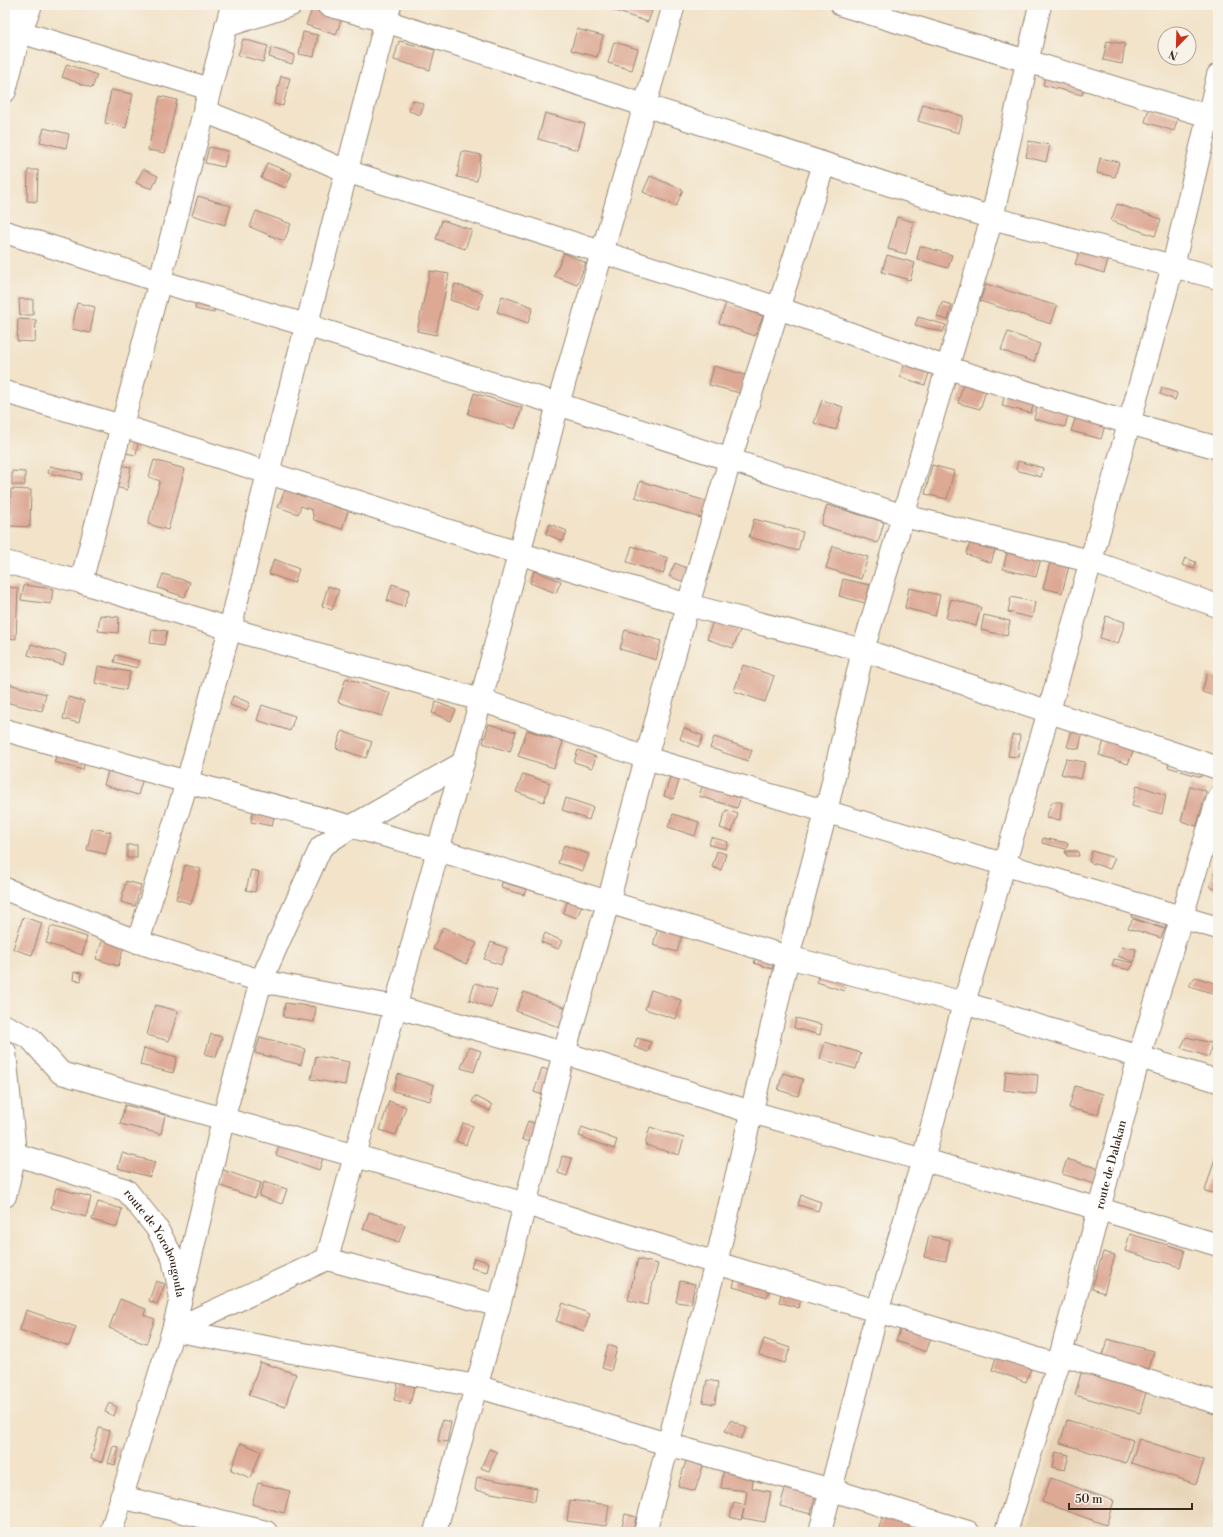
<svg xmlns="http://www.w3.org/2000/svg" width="1223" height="1537" font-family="'Libre Bodoni',serif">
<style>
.built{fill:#e8d4b7}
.building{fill:#dda995}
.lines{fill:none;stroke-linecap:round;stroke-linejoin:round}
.minor-casing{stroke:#968674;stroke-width:24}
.major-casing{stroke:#968674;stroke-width:24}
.minor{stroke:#fff;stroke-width:22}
.major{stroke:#fff;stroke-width:22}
.labels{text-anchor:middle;stroke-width:4;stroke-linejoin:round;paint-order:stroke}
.street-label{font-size:12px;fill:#3b2a1e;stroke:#f7f3e8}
</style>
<rect width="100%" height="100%" fill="#f7f3e8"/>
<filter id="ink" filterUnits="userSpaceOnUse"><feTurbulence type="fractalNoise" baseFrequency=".025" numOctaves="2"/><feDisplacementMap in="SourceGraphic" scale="8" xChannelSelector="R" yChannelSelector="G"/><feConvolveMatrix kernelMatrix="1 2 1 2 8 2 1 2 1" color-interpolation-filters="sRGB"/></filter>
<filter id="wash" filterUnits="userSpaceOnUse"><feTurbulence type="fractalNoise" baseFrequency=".012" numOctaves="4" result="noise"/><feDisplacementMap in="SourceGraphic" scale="16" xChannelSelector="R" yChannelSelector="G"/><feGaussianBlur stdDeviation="0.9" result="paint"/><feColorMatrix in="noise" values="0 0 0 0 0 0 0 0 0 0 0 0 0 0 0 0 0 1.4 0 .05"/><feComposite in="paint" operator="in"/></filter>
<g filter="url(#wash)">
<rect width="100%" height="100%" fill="#f2e3c9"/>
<polygon class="built" points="1077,1364 1218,1408 1218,1532 1025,1532"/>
<g id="blocks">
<g class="building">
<polygon points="600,5 634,5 652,11 648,22 600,6"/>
<polygon points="313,7 342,17 336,35 306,25"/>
<polygon points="577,29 603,36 597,57 571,50"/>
<polygon points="303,32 318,35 314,57 299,54"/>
<polygon points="243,39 268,46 263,62 238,55"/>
<polygon points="399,41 435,50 430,70 394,60"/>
<polygon points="1107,41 1125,44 1122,64 1103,60"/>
<polygon points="614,42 638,49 632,70 608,63"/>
<polygon points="271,48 295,55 292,64 269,57"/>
<polygon points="67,64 97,75 92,88 62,77"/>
<polygon points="281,76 290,78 283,106 274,104"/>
<polygon points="1045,77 1084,86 1082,95 1043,85"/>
<polygon points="111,90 133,94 126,128 105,123"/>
<polygon points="160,96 177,100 165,153 148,150"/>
<polygon points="413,100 424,104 420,115 409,111"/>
<polygon points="923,104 963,116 959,133 918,121"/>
<polygon points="1149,108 1178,117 1174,131 1145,122"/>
<polygon points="545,113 585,124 578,150 538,139"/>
<polygon points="44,128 69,134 66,148 40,142"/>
<polygon points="1029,141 1050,145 1046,162 1026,157"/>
<polygon points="209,147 228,151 224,167 205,163"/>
<polygon points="462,151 481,155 477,181 457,177"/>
<polygon points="1100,158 1119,162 1115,177 1097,173"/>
<polygon points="267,163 292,173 286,188 261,178"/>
<polygon points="143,169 158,176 152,189 136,183"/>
<polygon points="28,170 38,170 37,202 27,201"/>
<polygon points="650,176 683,190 676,206 643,192"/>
<polygon points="198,196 231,206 225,225 192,215"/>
<polygon points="1117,204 1161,219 1155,236 1111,221"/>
<polygon points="256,211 291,224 284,241 250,227"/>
<polygon points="897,217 914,222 906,254 888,249"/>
<polygon points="442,220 472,230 465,249 436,239"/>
<polygon points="920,246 952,255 948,268 917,259"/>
<polygon points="1080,249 1109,258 1104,273 1075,264"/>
<polygon points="564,253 586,263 577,285 554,276"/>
<polygon points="887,255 915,263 910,280 882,272"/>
<polygon points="430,271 449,274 436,335 417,331"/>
<polygon points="455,284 483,293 478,309 450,300"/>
<polygon points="986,284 1057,306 1051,324 980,301"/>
<polygon points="197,295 216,298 214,313 195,309"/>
<polygon points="502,296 533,307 528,323 497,312"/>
<polygon points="19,299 33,299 33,315 20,315"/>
<polygon points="942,302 952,305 948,320 937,317"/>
<polygon points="77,303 95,307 90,333 72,329"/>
<polygon points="726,303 763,316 755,336 719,323"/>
<polygon points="918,317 946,325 943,332 915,325"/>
<polygon points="18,319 36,320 35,342 17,341"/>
<polygon points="1008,332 1040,344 1034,362 1001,350"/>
<polygon points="906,359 931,367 925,385 900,377"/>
<polygon points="714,366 745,375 740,393 709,385"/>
<polygon points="964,381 987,388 980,409 958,403"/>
<polygon points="1162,388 1177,393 1175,400 1160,394"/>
<polygon points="1006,390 1035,397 1031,413 1002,406"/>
<polygon points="474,393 522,408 515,429 468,414"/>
<polygon points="822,400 843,407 836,430 814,423"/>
<polygon points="1038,403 1069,411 1065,427 1034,419"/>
<polygon points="1077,413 1106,422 1101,439 1071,431"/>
<polygon points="128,436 139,438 136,455 125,453"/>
<polygon points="154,460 185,469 168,530 148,524 160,481 149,477"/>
<polygon points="1018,461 1043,468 1041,477 1016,470"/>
<polygon points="119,465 131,467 127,490 115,487"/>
<polygon points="932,465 954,471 947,499 925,494"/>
<polygon points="50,466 82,473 81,480 48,473"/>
<polygon points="12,471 25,472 25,485 12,485"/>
<polygon points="640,481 709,502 704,519 635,497"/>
<polygon points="11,489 31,490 30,527 10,526"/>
<polygon points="285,490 348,511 342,529 314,520 312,510 301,506 298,514 278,507"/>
<polygon points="827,505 884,522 878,543 821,525"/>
<polygon points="754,519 803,532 798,551 749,537"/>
<polygon points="550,524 567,531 563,541 546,534"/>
<polygon points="973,535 997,543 991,563 966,554"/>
<polygon points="632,546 668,558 663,574 627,562"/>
<polygon points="833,546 868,557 861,579 826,568"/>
<polygon points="1008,549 1041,558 1036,577 1003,569"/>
<polygon points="1185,558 1196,562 1194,569 1182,565"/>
<polygon points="274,559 299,569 294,583 269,574"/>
<polygon points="1050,562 1069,566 1062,593 1043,588"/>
<polygon points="675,563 691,570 686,583 669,576"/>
<polygon points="534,571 561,581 556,593 530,583"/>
<polygon points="163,574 190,582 185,597 158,588"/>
<polygon points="843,579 870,585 865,603 839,596"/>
<polygon points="392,584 410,590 404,607 387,601"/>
<polygon points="24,585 53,589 51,604 21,600"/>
<polygon points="328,586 339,590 332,610 322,606"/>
<polygon points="5,587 18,588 16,639 5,638"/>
<polygon points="909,588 940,595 935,616 905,608"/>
<polygon points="1011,597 1035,602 1032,618 1008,612"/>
<polygon points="951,599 981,607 976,626 946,618"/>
<polygon points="100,615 119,617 118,633 98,631"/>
<polygon points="984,615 1010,621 1007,636 981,630"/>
<polygon points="1106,616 1125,622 1118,644 1100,638"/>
<polygon points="713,621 740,630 733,648 707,639"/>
<polygon points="152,629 167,631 164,645 150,643"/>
<polygon points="625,630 661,641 656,660 620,649"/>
<polygon points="5,642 7,642 6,674 5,674"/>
<polygon points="31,644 66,654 63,665 28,655"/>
<polygon points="116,655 139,661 137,668 114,662"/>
<polygon points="743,665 774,676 765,702 734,691"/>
<polygon points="98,666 130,672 126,690 95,683"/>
<polygon points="1207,674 1218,678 1218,697 1202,692"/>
<polygon points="346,678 390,693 382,716 338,702"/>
<polygon points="5,683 46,694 42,711 5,702"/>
<polygon points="233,696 250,703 246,711 230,705"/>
<polygon points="68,697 84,701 79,723 63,719"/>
<polygon points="436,702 456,710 451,721 432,713"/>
<polygon points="262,705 295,716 290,731 257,720"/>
<polygon points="489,724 516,732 510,752 483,743"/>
<polygon points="684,728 703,736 699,747 680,739"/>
<polygon points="527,730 563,742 554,768 518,756"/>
<polygon points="1072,730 1083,730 1079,749 1067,747"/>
<polygon points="342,731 372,742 366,758 336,748"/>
<polygon points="1012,735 1020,735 1018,757 1008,756"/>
<polygon points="1106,736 1135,746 1128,764 1099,755"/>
<polygon points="714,737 752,750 748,761 710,748"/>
<polygon points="578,750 596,757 592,768 574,762"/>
<polygon points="57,754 85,761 83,770 54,762"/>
<polygon points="1170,756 1203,767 1201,777 1168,767"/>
<polygon points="1066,759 1085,762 1081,779 1061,774"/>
<polygon points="110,765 144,775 138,795 104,785"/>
<polygon points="672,772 681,775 673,799 664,796"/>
<polygon points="523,774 550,783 544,802 516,792"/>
<polygon points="705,779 743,791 737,808 699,796"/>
<polygon points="1137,785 1166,795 1162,814 1132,806"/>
<polygon points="1190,786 1206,791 1197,826 1181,821"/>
<polygon points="566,798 593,807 589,820 562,810"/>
<polygon points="1052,802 1062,802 1060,820 1046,818"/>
<polygon points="726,810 738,814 732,832 720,828"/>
<polygon points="253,812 274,816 272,826 251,822"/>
<polygon points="673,814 699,822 695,836 668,827"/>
<polygon points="92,828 111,832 106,854 87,850"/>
<polygon points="711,837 728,842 726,849 709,845"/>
<polygon points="1043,838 1068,843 1066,849 1042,843"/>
<rect x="127" y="845" width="10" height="13"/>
<polygon points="564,845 589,854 583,871 558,863"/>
<polygon points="717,851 726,854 721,870 712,867"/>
<polygon points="1065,851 1078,851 1079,856 1067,856"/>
<polygon points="1092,851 1115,858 1110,869 1089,862"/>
<polygon points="1218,860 1218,890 1210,887"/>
<polygon points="185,865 201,869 191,904 176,899"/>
<polygon points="251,870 259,872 255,892 246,890"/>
<polygon points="126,881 141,885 135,906 121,902"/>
<polygon points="502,882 526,889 524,895 501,888"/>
<polygon points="568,900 582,905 577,918 563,913"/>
<polygon points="1134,908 1168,920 1165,929 1131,917"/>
<polygon points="23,917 42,923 32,955 13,949"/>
<polygon points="1133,919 1165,929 1161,938 1128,928"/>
<polygon points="659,925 683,932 677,952 653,945"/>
<polygon points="51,926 87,937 82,955 46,943"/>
<polygon points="443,927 477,943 466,964 433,949"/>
<polygon points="545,933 562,941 558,949 541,942"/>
<polygon points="103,939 124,946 118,966 96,959"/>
<polygon points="491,942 507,948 501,965 484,959"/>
<polygon points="1122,947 1136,949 1134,962 1118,956"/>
<polygon points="758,952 776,958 772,969 754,963"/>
<polygon points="1114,959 1134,963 1130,970 1112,966"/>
<polygon points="821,971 848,980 844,991 817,982"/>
<polygon points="74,972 82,973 81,981 73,980"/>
<polygon points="1195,977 1218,984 1218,995 1189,986"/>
<polygon points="475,983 497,990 491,1008 469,1000"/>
<polygon points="651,990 681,1000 676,1019 645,1009"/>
<polygon points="524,992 571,1010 564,1029 516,1011"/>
<polygon points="285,1003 316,1007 314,1022 283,1017"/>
<polygon points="155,1005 178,1011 169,1041 147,1035"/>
<polygon points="796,1018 822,1025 820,1035 794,1028"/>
<polygon points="211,1034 222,1037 216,1057 205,1054"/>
<polygon points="260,1037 305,1049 301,1065 255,1053"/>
<polygon points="1186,1037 1212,1043 1209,1057 1181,1048"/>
<polygon points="637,1038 651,1042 648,1052 634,1047"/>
<polygon points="825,1042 861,1053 856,1069 820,1059"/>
<polygon points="469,1047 481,1051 474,1072 461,1068"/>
<polygon points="144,1048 177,1057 173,1073 140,1065"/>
<polygon points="316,1056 349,1062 345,1085 311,1079"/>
<polygon points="542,1068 554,1072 545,1096 534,1092"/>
<polygon points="1006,1071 1038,1075 1036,1094 1004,1090"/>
<polygon points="783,1073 803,1079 798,1096 778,1090"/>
<polygon points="398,1074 434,1085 430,1101 393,1091"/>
<polygon points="1075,1086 1103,1094 1098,1115 1069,1108"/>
<polygon points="475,1096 492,1105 490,1111 472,1102"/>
<polygon points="389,1101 406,1107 396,1135 380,1130"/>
<polygon points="125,1105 165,1115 161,1134 120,1124"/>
<polygon points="528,1121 539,1125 532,1143 522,1139"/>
<polygon points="463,1123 473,1126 466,1145 456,1141"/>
<polygon points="582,1127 617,1140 614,1149 579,1136"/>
<polygon points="650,1127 684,1138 679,1155 645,1145"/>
<polygon points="282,1138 325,1153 319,1170 276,1155"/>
<polygon points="122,1153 155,1162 150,1177 118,1168"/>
<polygon points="562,1156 572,1158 567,1176 558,1173"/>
<polygon points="1215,1158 1218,1159 1218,1194 1205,1191"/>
<polygon points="1067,1159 1103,1170 1098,1185 1062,1174"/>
<polygon points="223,1170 261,1183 255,1198 218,1185"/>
<polygon points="264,1182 287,1189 282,1204 259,1196"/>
<polygon points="56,1188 91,1197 86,1217 51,1208"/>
<polygon points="801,1195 821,1202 818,1211 798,1205"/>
<polygon points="98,1202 122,1209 117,1227 92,1220"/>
<polygon points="369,1212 405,1225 399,1242 363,1229"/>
<polygon points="1130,1234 1185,1250 1180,1267 1125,1251"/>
<polygon points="929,1236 950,1240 946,1261 924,1257"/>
<polygon points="1103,1252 1115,1255 1104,1293 1092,1289"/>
<polygon points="474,1258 489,1262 487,1272 471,1268"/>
<polygon points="638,1259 658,1264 647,1305 628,1300"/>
<polygon points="736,1276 770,1287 767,1297 733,1287"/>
<polygon points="156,1281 165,1284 157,1304 149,1301"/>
<polygon points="680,1281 695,1284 691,1304 676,1302"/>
<polygon points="781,1294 801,1299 799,1308 779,1302"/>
<polygon points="120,1299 146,1309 144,1315 155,1319 146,1344 135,1340 135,1338 109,1328"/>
<polygon points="563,1303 590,1314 584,1331 556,1321"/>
<polygon points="26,1310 76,1327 69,1346 20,1330"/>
<polygon points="902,1325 932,1335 926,1352 896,1341"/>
<polygon points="764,1339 790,1348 785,1363 759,1355"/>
<polygon points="1107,1339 1154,1351 1149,1369 1102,1357"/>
<polygon points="608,1345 617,1348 611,1371 602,1368"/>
<polygon points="998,1351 1033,1363 1026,1382 992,1370"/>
<polygon points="260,1362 296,1374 285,1407 249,1395"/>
<polygon points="1083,1366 1148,1385 1140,1413 1075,1395"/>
<polygon points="399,1379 415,1383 410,1404 394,1400"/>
<polygon points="707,1380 718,1382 715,1404 703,1402"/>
<polygon points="109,1403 117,1407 114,1416 105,1412"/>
<polygon points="442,1420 451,1422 447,1442 438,1441"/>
<polygon points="731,1420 747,1428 741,1439 725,1431"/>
<polygon points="1067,1420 1133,1440 1126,1463 1060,1443"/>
<polygon points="99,1428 110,1431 102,1462 91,1459"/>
<polygon points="1139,1439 1204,1460 1196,1484 1131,1463"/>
<polygon points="241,1443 261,1451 251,1478 231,1470"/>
<polygon points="113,1446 119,1447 115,1465 108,1463"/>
<polygon points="489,1449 497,1452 489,1471 481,1468"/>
<polygon points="1056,1452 1069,1455 1065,1470 1053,1467"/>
<polygon points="688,1455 705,1460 695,1491 678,1486"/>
<polygon points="724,1469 754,1473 752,1488 771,1492 765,1522 742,1518 744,1509 741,1520 730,1517 734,1502 745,1505 747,1491 721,1488"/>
<polygon points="477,1477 537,1488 535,1501 475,1490"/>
<polygon points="1051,1478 1114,1501 1106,1525 1042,1502"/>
<polygon points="787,1482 817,1490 811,1514 780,1506"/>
<polygon points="258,1483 290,1491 284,1513 252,1504"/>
<polygon points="570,1500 609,1505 606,1526 567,1521"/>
<polygon points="625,1514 636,1517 633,1532 621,1532"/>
<polygon points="883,1515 911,1523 908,1532 878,1531"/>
<polygon points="177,1527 191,1532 175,1532"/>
</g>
</g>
</g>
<g filter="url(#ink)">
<use href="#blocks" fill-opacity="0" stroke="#968674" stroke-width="1"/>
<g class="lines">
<defs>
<g id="minor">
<polyline points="15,5 20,32"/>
<polyline points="328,5 385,21 992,218 1218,278"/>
<polyline points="842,5 1218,119"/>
<polyline points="226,26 291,5"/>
<polyline points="5,30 20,32 210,89"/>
<polyline points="204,111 271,138 346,171 778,308 948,368 1129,423 1218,448"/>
<polyline points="5,232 159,281 306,325 558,404 904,516 1090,561 1218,606"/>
<polyline points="5,392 122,426 518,553 688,605 863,650 1218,768"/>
<polyline points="5,562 81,582 230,629 481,700 646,758 1218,928"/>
<polyline points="81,582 232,5"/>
<polyline points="5,730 187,782 438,850 788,957 964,1003 1218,1081"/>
<polyline points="5,889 138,942 261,981 396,1007 564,1053 751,1112 1100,1209 1218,1245"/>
<polyline points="138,942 187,782 230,629 268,473 390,5"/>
<polyline points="5,1026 30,1038 61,1073 526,1204 716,1263 1058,1365"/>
<polyline points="5,1196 15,1154"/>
<polyline points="327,1259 438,850 481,700 558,404 674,5"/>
<polyline points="181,1298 223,1120 261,981 321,847 352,826 463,763"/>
<polyline points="173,1330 476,1386 667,1444 832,1490 968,1532"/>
<polyline points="173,1330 327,1259 499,1306"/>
<polyline points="1061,1354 1218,1403"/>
<polyline points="121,1497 266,1532"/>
<polyline points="435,1532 499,1306 564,1053 608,903 646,758 688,605 730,460 824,164"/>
<polyline points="645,1532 716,1263 788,957 826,812 863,650 992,218 1040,5"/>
<polyline points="820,1532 877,1312 923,1160 964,1003 1049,711 1173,266 1218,75"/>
<path id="s1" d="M1006,1532L1058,1365L1139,1057L1218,798"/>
</g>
<g id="major">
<polyline points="5,91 20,32 31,5"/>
<path id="s2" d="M5,1052L15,1154L126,1190L156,1227L173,1258L181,1298L173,1330L111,1532"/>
</g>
</defs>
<use href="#minor" class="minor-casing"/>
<use href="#major" class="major-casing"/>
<use href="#minor" class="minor"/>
<use href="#major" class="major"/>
</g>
</g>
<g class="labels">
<g class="street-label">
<text dy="4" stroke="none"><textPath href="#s1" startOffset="382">route de Dalakan</textPath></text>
<text dy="4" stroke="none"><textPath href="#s2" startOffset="281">route de Yorobougoula</textPath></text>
</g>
</g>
<rect width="1223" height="1537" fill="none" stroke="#f7f3e8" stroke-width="20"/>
<g transform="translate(1177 46) rotate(203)"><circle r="19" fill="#f7f3e8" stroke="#aca397"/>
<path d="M0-3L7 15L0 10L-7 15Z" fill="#c8321e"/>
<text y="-6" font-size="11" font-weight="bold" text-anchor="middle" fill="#3b2a1e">N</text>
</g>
<path d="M1069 1503v6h123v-6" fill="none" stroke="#3b2a1e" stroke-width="2"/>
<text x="1075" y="1503" font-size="12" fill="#3b2a1e" stroke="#f7f3e8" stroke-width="3" paint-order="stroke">50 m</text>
</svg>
